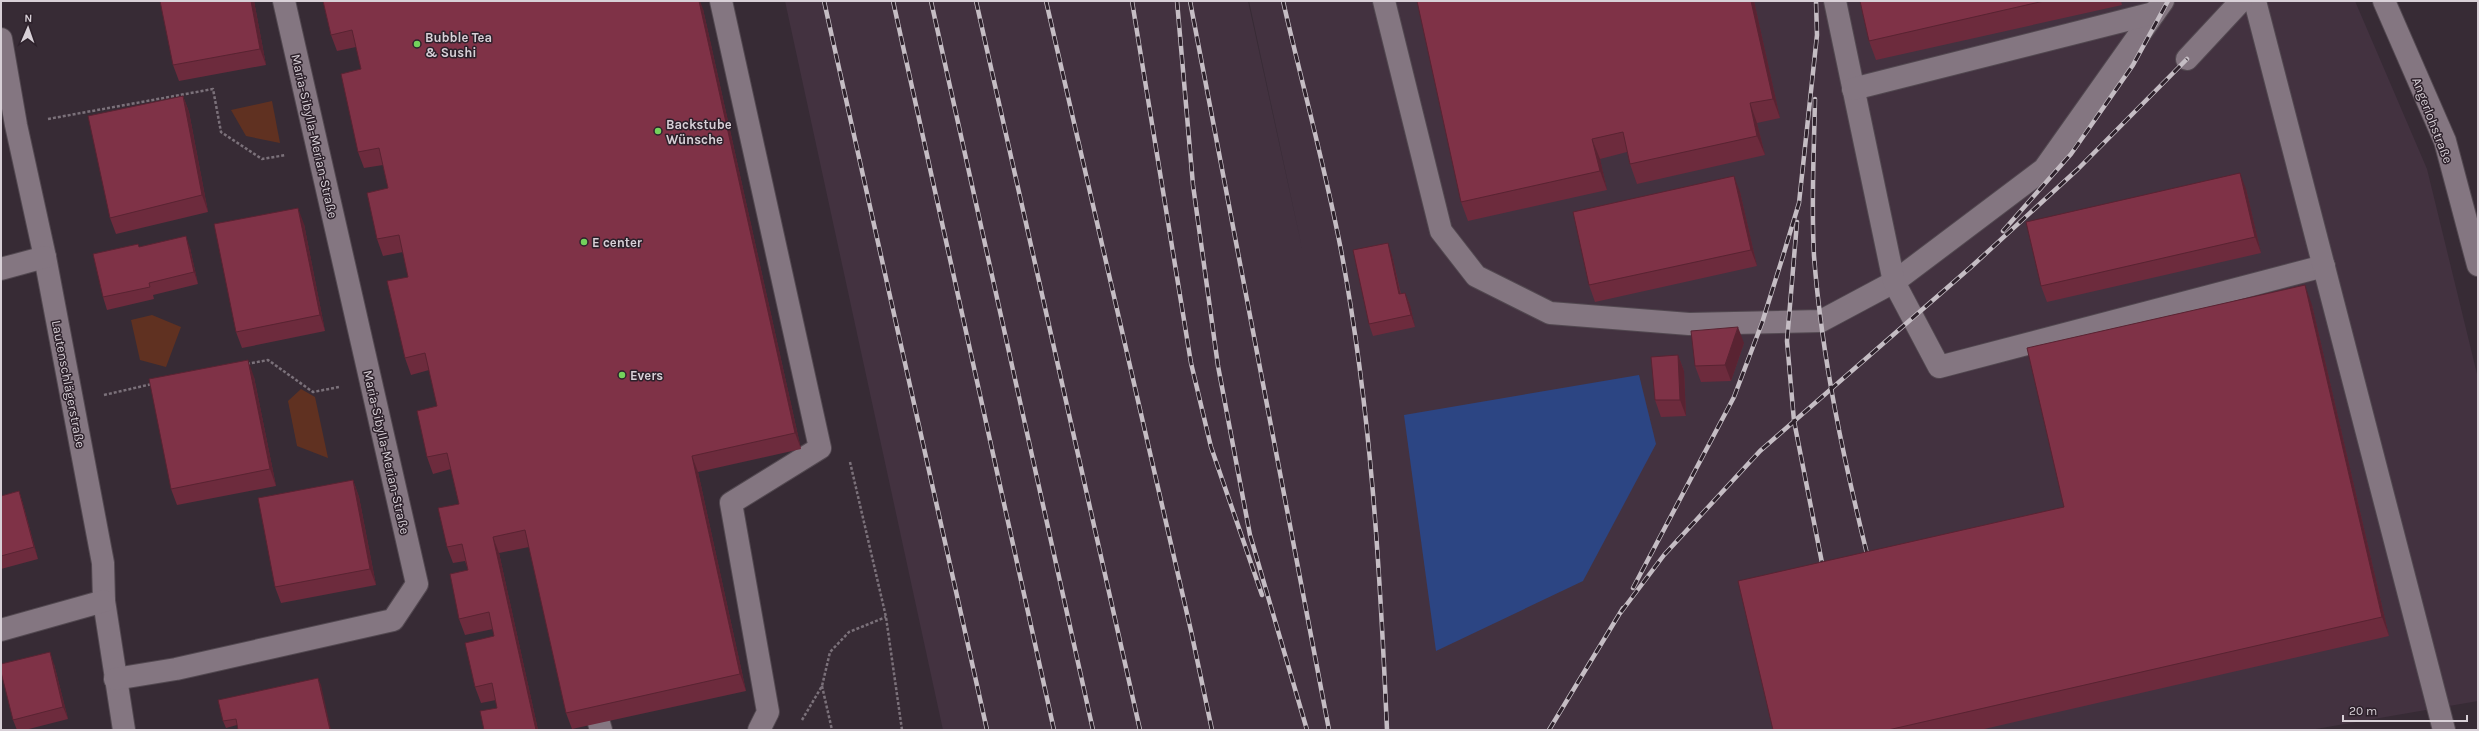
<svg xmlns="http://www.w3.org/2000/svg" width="2479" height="731" font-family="Karla,sans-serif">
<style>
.built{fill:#433240}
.green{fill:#603121}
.water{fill:#2c4583}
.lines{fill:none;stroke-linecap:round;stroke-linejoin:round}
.minor-casing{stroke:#524850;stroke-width:24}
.path{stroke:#7b717a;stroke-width:2.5;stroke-dasharray:3 2;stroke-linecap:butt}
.minor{stroke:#847681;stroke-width:22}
.rail-casing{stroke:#c5bdc4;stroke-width:4.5}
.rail{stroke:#2d212b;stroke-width:3;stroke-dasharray:9;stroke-linecap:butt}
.wall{fill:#6d2b3d}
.shaded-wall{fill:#592332}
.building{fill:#7f3247;stroke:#592332}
.poi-dot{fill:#73d25c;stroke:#2d212b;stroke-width:1.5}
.labels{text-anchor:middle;stroke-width:3;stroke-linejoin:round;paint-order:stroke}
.poi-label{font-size:13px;font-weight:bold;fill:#d8d0d7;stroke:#2d212b;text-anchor:start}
.street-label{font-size:13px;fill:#d8d0d7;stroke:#2d212b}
</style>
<rect width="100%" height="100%" fill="#372b35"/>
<polygon class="built" points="785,1 1248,1 1302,248 1249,1 2355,1 2427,169 2478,378 2478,701 2310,730 943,730"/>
<g class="green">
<polygon points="272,101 280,143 246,136 231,110"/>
<polygon points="152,315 181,327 166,367 140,360 131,320"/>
<polygon points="301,389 315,397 328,458 297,446 288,401"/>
</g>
<polygon class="water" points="1639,375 1656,444 1583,581 1436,651 1404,415"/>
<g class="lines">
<defs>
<g id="minor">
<polyline points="721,1 820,448 731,503 768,712 759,730"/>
<polyline points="1384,1 1441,231 1476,276 1550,313 1689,324 1821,321 1894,282 2044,169 2163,1"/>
<polyline points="1835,1 1894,282 1939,367 2324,266"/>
<polyline points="2255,1 2444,730"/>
<polyline points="2384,1 2445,141 2478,265"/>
<polyline points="1,39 16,125 45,257 103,563 104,601 124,730"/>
<polyline points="2187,59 2241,1"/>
<polyline points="1853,89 2154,13"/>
<polyline points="1,269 45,257"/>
<polyline points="1,630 104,601"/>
<polyline points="115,679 176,669 393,620 417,584 284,1"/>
<polyline points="599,723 601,730"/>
</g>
</defs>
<use href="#minor" class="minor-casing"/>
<g class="path">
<polyline points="48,119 213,89 221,132 262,159 286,155"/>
<polyline points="247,364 268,360 313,392 339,387"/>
<polyline points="104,395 152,384"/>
<polyline points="850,462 886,617 902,730"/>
<polyline points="822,686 832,730"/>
<polyline points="802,720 822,686 830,652 849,632 886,617"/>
</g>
<use href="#minor" class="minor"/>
<defs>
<g id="rail">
<polyline points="824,1 987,730"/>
<polyline points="893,1 1054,730"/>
<polyline points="931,1 1093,730"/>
<polyline points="976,1 1140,730"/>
<polyline points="1046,1 1191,631 1212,730"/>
<polyline points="1132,1 1191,363 1211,447 1262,595"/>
<polyline points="1177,1 1193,185 1218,366 1250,535 1307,730"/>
<polyline points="1190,1 1329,730"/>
<path d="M1283,1C1302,84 1325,167 1341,250C1371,409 1380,569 1387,730"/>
<path d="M1815,99C1814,151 1811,204 1814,256C1822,360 1844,461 1869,562"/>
<polyline points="1797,222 1787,341 1794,421 1824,573"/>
<polyline points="2003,231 2071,154 2133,65 2168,1"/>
<polyline points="1633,588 1734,397 1762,323 1783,256 1799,203 1817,35 1816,1"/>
<polyline points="1621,612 1664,555 1760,451 1971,267 2078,169 2187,59"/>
<polyline points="1549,730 1623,608"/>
</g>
</defs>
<use href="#rail" class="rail-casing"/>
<use href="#rail" class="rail"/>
</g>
<g class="wall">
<polygon points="254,1 266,65 179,81 173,65"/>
<polygon points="323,1 703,9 801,449 698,472 746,691 572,729 566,713 529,547 499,553 538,730 484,730 497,708 496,700 481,703 475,687 494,636 493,629 465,635 459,619 468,570 465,561 453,563 447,547 459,504 451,469 433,474 427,457 437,406 429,370 411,375 405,358 408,277 403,252 383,256 377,239 388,188 383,165 364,168 358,152 361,69 356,47 337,51 331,35"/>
<polygon points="1754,1 1780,118 1757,123 1765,155 1637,184 1630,164 1627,152 1600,159 1607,190 1468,221 1461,202"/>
<polygon points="1860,1 2121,1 2122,5 1876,60 1869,41"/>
<polygon points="183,96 189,112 208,212 116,234 110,218"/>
<polygon points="2246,189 2261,253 2047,302 2041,286"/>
<polygon points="1740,192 1757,266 1595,302 1589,285"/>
<polygon points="304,224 325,331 242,348 236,332"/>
<polygon points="138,244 139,247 190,248 198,284 153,295 154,299 107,310 103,297"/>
<polygon points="1392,255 1401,294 1405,293 1410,305 1415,327 1373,336 1369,324"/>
<polygon points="2312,305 2389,636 1980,730 1773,730 2064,507"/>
<polygon points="1744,343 1731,381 1701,382 1695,366"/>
<polygon points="1678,355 1684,371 1686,416 1661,417 1655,400"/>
<polygon points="254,377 276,486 177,505 171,489"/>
<polygon points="353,480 359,497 376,585 281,603 275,587"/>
<polygon points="19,491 23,504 38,559 1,569 1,496"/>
<polygon points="54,664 68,719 25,730 17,730 13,720"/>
<polygon points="321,685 237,725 226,728 223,721"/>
</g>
<g class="shaded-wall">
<polygon points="251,1 254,1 266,65 260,49"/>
<polygon points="699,1 700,1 703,9 801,449 795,433"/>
<polygon points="1751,1 1754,1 1780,118 1773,99"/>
<polygon points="183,96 189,112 208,212 202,195"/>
<polygon points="1750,103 1757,123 1765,155 1757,136"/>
<polygon points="1592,139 1600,159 1607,190 1600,171"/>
<polygon points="2240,173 2246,189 2261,253 2255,237"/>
<polygon points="1734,176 1740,192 1757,266 1751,250"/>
<polygon points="298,208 304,224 325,331 320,315"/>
<polygon points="186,236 190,248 198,284 194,272"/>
<polygon points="1388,243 1392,255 1403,306 1399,294"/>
<polygon points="2305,285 2312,305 2389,636 2382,617"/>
<polygon points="1405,293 1410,305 1415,327 1411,315"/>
<polygon points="1738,327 1744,343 1731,381 1725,365"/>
<polygon points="1678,355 1684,371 1686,416 1680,400"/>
<polygon points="248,360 254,377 276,486 270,469"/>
<polygon points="692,456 698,472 746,691 740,674"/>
<polygon points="353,480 359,497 376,585 370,569"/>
<polygon points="19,491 23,504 38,559 34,547"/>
<polygon points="493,537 499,553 538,730 536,730"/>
<polygon points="50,652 54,664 68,719 63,707"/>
<polygon points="318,678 321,685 331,730 330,730"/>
</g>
<g class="building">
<polygon points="160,1 251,1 260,49 173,65"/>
<polygon points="323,1 699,1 795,433 692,456 740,674 566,713 525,530 493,537 536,730 484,730 480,711 497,708 492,683 475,687 465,643 494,636 489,612 459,619 450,574 468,570 462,544 447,547 438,508 459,504 447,453 427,457 417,411 437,406 425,353 405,358 387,281 408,277 399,235 377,239 367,193 388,188 379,148 358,152 341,74 361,69 352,30 331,35"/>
<polygon points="1417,1 1751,1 1773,99 1750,103 1757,136 1630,164 1623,132 1592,139 1600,171 1461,202"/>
<polygon points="1860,1 2044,1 1869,41"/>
<polygon points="183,96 202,195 110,218 88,116"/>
<polygon points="2240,173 2255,237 2041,286 2026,222"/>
<polygon points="1734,176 1751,250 1589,285 1573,212"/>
<polygon points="298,208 320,315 236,332 214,224"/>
<polygon points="186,236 194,272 149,283 150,287 103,297 93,254 138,244 139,247"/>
<polygon points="1388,243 1399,294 1405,293 1411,315 1369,324 1353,250"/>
<polygon points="2305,285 2382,617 1888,730 1773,730 1738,581 2064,507 2027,348"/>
<polygon points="1738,327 1725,365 1695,366 1691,331"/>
<polygon points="1678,355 1680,400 1655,400 1651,357"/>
<polygon points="248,360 270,469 171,489 149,379"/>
<polygon points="353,480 370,569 275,587 258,498"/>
<polygon points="19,491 34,547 1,556 1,496"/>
<polygon points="50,652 63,707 13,720 1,672 1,664"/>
<polygon points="318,678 330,730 238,730 236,719 223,721 218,700"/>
</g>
<g class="poi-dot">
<circle cx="417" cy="44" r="4"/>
<circle cx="658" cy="131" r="4"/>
<circle cx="584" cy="242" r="4"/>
<circle cx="622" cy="375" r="4"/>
</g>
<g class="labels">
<g class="poi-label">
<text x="425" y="42">Bubble Tea<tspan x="425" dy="15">&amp; Sushi</tspan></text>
<text x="666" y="129">Backstube<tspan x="666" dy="15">Wünsche</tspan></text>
<text x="592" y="247">E center</text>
<text x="630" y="380">Evers</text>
</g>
<g class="street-label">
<text transform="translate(2433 120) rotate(69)" y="5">Angerlohstraße</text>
<text transform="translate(315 136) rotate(77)" y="5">Maria-Sibylla-Merian-Straße</text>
<text transform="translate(69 384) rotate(79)" y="5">Lautenschlägerstraße</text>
<text transform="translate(387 452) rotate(77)" y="5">Maria-Sibylla-Merian-Straße</text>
</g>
</g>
<rect width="2479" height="731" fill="none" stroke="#d8d0d7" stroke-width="4"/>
<g transform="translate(28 28) rotate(2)" stroke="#2d212b" stroke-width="3" paint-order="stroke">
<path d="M0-3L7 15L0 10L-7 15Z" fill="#d8d0d7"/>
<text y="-6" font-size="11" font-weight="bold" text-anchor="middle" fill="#d8d0d7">N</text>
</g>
<path d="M2343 715v6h124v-6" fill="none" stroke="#d8d0d7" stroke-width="2"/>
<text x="2349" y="715" font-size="12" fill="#d8d0d7" stroke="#2d212b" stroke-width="3" paint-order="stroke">20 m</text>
</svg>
